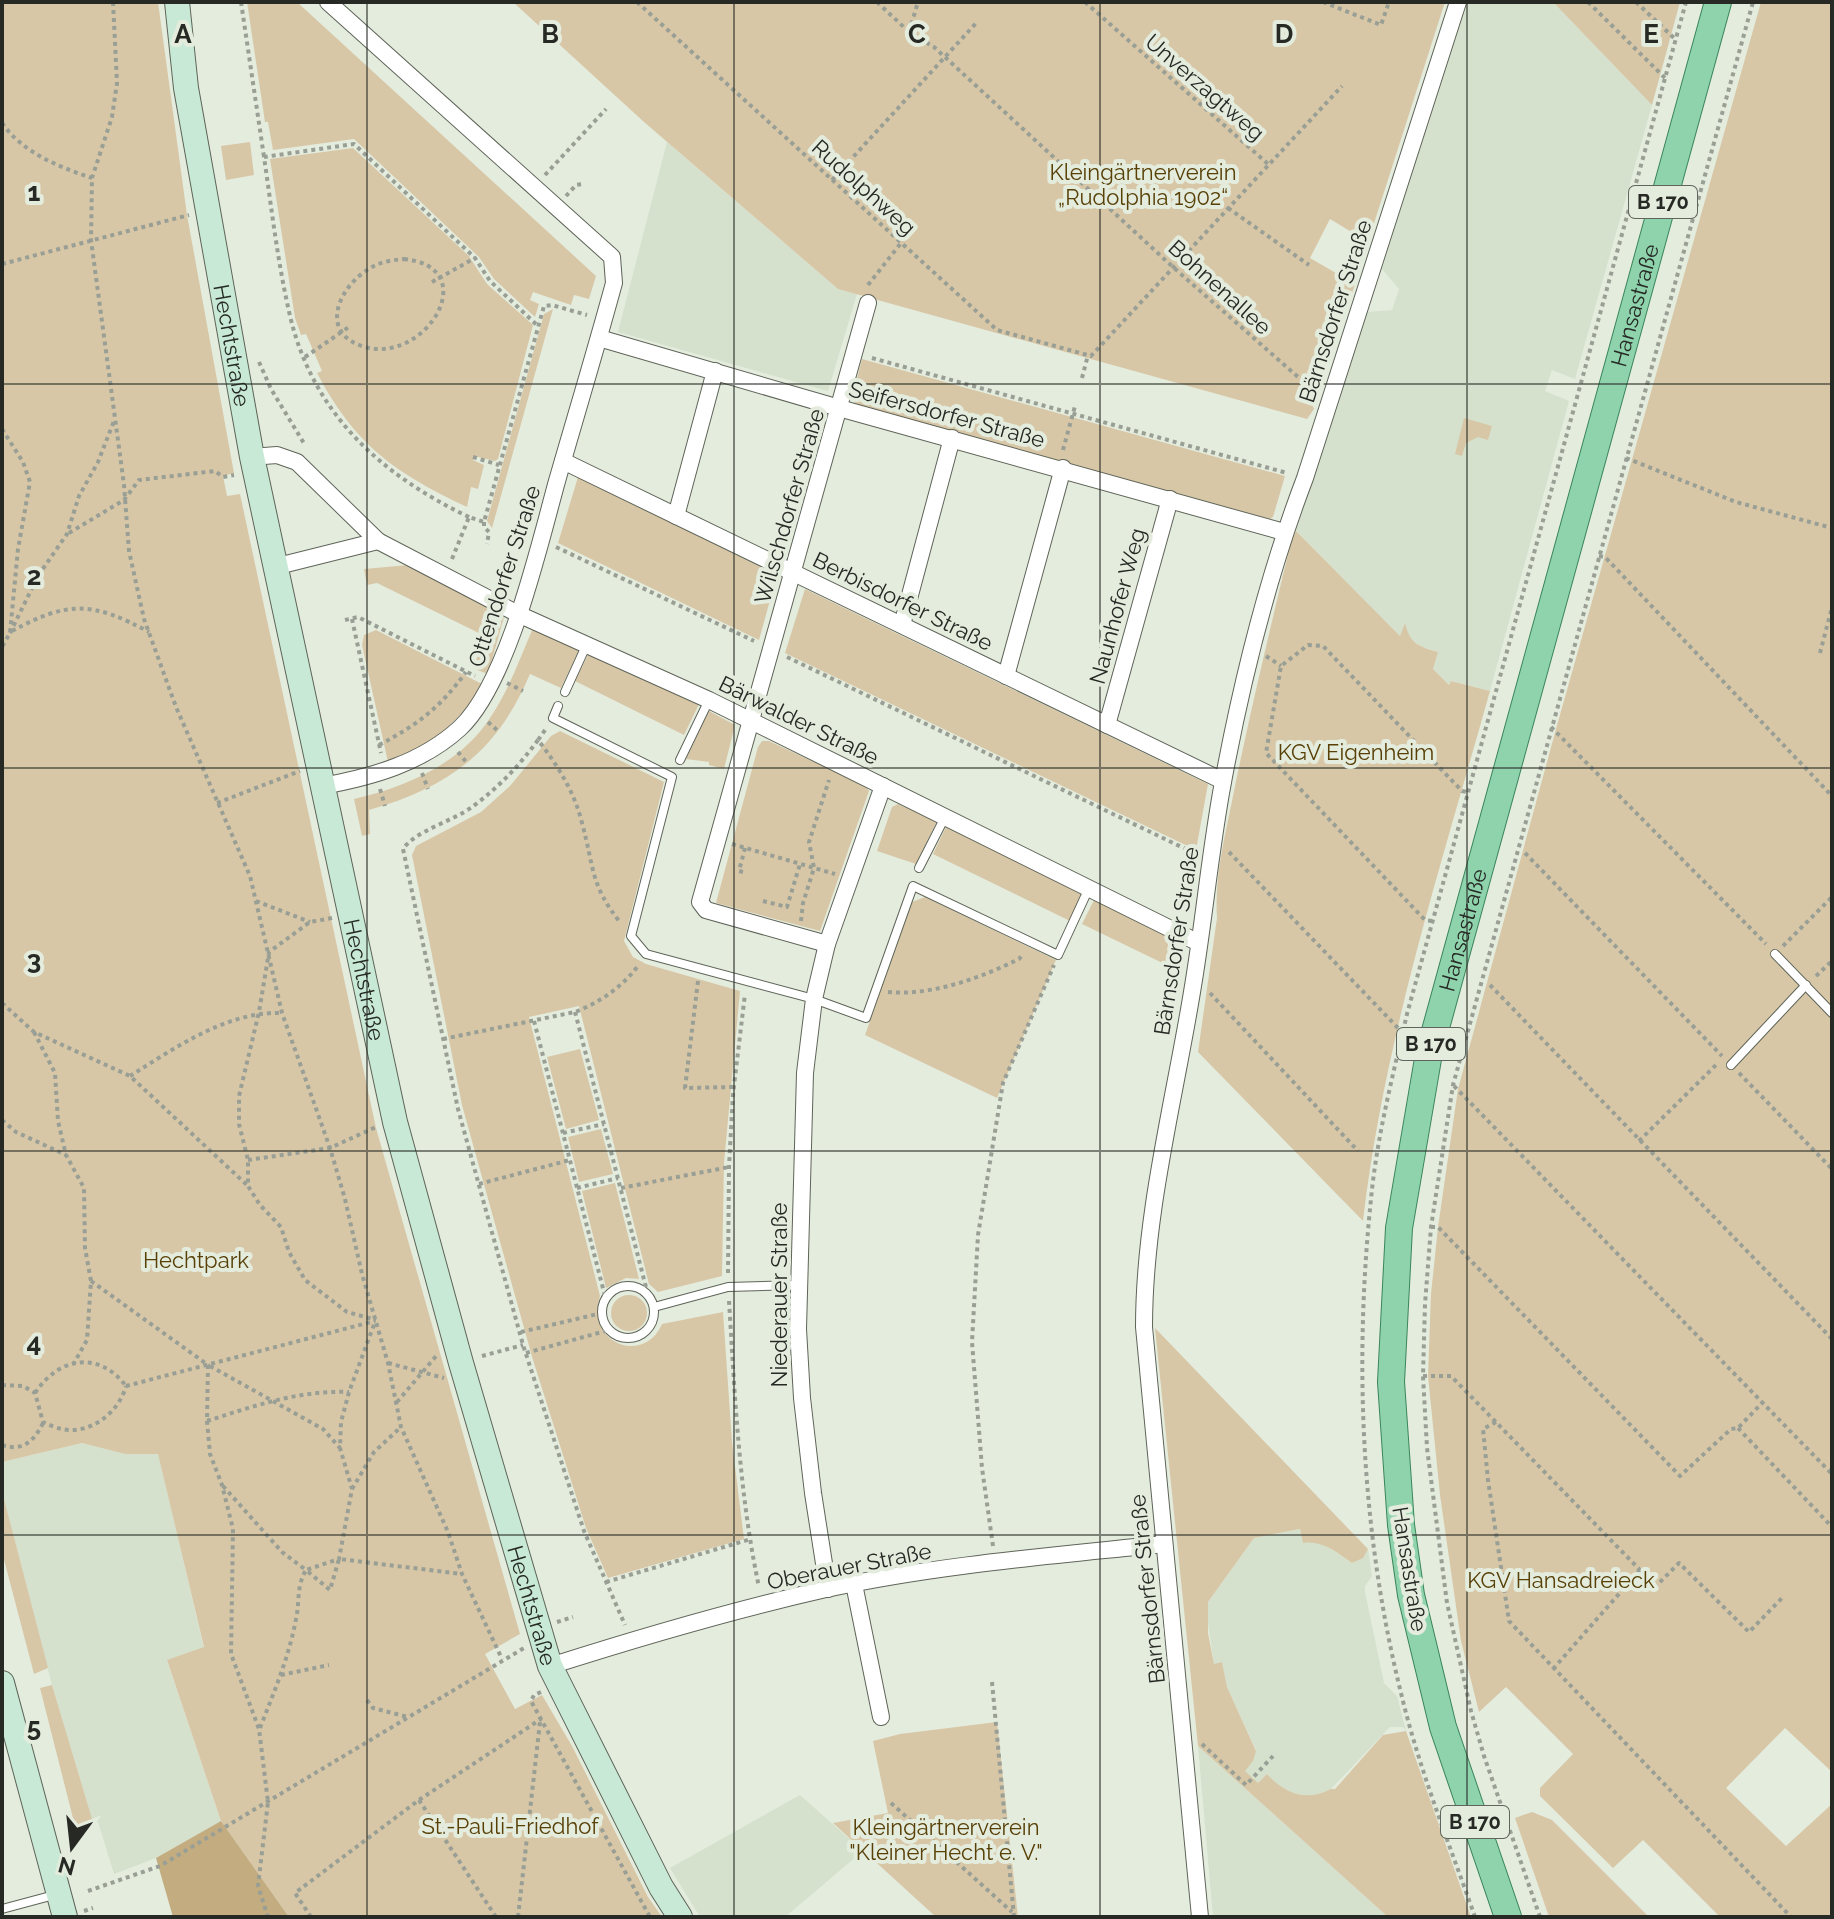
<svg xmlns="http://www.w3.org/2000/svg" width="1834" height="1919" font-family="Raleway,sans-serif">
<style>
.built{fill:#d5e1cc}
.green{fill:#d8c7a7}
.forest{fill:#c3ac80}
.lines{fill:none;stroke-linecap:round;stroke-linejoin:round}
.lane-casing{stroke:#5e6458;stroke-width:10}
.street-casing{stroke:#5e6458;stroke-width:18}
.secondary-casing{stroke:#5e6458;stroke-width:26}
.primary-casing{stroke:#3a8559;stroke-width:28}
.path{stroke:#999f95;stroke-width:4;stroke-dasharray:4 4;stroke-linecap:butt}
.lane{stroke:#fff;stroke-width:8}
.street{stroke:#fff;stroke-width:16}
.secondary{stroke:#c7e9d6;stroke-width:24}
.primary{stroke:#8fd3ad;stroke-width:26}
.grid{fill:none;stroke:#262924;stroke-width:2;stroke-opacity:0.55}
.labels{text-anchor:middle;stroke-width:8;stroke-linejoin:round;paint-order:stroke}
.shield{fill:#e4ecde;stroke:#5f645c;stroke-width:2}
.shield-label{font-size:20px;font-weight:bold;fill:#262924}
.street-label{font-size:22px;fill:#262924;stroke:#e4ecde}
.park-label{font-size:22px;fill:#584007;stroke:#e4ecde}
.grid-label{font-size:26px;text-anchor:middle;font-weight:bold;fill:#262924;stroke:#e4ecde;stroke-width:8;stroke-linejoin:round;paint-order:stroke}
</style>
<rect width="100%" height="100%" fill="#e4ecde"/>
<g class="built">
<polygon points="1466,2 1553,2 1652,105 1575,379 1552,370 1545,391 1569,401 1490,691 1452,681 1449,685 1433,669 1437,652 1420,646 1409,638 1404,625 1401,637 1296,531 1367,312 1392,310 1399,289 1382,269"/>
<polygon points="667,142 838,289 857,294 828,391 618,332"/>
<polygon points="82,1443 125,1454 158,1453 204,1649 167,1661 221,1821 156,1858 114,1874 98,1822 93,1822 52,1685 2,1491 2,1462"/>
<polygon points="1301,1529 1313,1542 1325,1545 1352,1563 1362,1558 1368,1549 1372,1576 1365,1586 1365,1592 1384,1683 1397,1696 1406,1731 1403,1727 1390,1727 1331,1789 1320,1795 1307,1796 1291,1793 1278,1786 1258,1783 1244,1771 1256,1750 1227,1687 1222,1662 1214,1664 1207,1616 1208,1602 1254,1538"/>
<polygon points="1198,1746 1388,1917 1213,1917"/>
<polygon points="800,1795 863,1851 785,1917 700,1917 670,1868"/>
</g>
<g class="green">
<polygon points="2,2 158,2 187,215 234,473 223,476 227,496 240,494 376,1128 520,1634 485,1654 515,1709 542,1695 572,1746 648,1897 662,1917 289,1917 221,1821 167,1660 204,1647 158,1454 125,1454 82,1443 2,1462"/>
<polygon points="247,2 297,2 596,276 589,299 574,295 571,305 533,292 530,300 539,304 535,317 494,279 479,257 354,139 273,150 268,122 265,122"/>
<polygon points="513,2 1445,2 1368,242 1330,219 1310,258 1355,284 1322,382 1318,383 1311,401 1314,409 1307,419 838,289 644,122"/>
<polygon points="1553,2 1680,2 1652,105"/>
<polygon points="1761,2 1828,2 1832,6 1832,1772 1785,1728 1726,1788 1786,1846 1832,1804 1832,1917 1720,1917 1643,1840 1613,1868 1540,1796 1540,1788 1573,1754 1506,1687 1479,1712 1461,1641 1440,1495 1428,1376 1431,1294 1438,1227 1458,1089 1556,729"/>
<polygon points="250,142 254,175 226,180 221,146"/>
<path d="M353,148L469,256L487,284L533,325L498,459L495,461L474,456L473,460L484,465L478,489L471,487L467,507C395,473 355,445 317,373L322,371L306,334L301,335L295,318L270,159Z"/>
<polygon points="553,309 492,528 487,521 544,314"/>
<polygon points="862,359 1285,476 1273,517 1270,519 856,405 852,398"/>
<polygon points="1464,418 1492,426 1488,440 1478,437 1466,443 1462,456 1455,454"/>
<polygon points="578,477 777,575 759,640 558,543"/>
<path d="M1296,531L1400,636L1405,623C1410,644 1418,646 1438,652L1433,669L1449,685L1451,681L1490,691C1441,866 1384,1040 1363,1221L1198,1052L1217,918C1214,875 1226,833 1234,791C1251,708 1271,625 1291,542Z"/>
<polygon points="408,565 499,611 504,617 488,674 472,668 487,637 377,583 367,585 364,569"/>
<polygon points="805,589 1208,784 1196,850 785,653"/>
<path d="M533,628L579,650L561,688L530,674C497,752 449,787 369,810L370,834L362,836L354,799C406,787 460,764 490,718C509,690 520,658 533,628Z"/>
<path d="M376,630L484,685C452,729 436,740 388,762L362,645L364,635Z"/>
<polygon points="589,653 699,704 684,735 575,681"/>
<polygon points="709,711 735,725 724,769 709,765 709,762 686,759"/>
<path d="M560,731L664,782L624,941L633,957L646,964L740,991L724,1163L722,1276L658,1292L649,1284L579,1006L529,1017L600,1296C585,1343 644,1366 662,1324L723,1312L732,1442L744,1539L608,1578L586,1528L533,1360L485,1188L462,1105L412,855L416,846L481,812L510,786L551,736Z"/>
<polygon points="762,741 769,741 865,786 869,791 820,931 716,903 758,747"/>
<polygon points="898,804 937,821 916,864 877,851 892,807"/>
<polygon points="946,827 1082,893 1070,921 933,854"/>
<polygon points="925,897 1056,960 997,1098 865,1035 912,902"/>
<polygon points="1094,900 1186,945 1181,972 1082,924"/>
<polygon points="580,1049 599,1120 566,1129 547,1057"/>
<polygon points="601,1129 613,1174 579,1182 568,1137"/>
<polygon points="615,1183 639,1279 626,1278 606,1288 582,1191"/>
<circle cx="629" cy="1313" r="18"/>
<path d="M1155,1328L1368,1549L1363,1558L1352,1563C1337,1553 1323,1540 1303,1543L1300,1529L1254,1538L1208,1602V1633L1214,1664L1222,1662L1227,1687L1256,1751L1253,1761L1245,1771L1258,1783L1267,1774C1285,1794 1307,1802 1331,1789H1335L1383,1735L1406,1731L1471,1917H1388L1198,1746Z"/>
<polygon points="2,1491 48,1668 34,1674 2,1552"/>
<polygon points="52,1685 93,1822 75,1826 40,1688"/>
<polygon points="997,1722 1018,1917 936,1917 833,1823 888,1813 873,1741 900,1734"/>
<polygon points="1532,1812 1552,1820 1649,1917 1549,1917 1515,1818"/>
</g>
<polygon class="forest" points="221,1821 226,1828 289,1917 173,1917 156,1858"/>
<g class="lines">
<defs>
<g id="lane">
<polyline points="565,692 586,646"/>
<polyline points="558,706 553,718 672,777 631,936 646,954 814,999 866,1018 913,886 1058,955 1089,888"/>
<polyline points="680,760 709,700"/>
<polyline points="919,868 945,817"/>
<polyline points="1775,954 1832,1013"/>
<polyline points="1731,1065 1806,985"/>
<circle cx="628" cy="1312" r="26"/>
<polyline points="654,1307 728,1287 798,1285"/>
<polyline points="2,1909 58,1894"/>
</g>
<g id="street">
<polyline points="599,338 839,408 1284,532"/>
<polyline points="252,457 277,455 297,462 378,541 274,567"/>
<polyline points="563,461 1223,781"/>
<polyline points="676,516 715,371"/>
<polyline points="378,541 518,614 709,700 1199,943"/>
<polyline points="902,625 952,438"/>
<polyline points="1006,676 1063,468"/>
<polyline points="1107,725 1170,499"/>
<path d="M322,786C372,777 422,763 460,728C508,683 539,546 557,481C576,415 596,349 614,283L612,257L328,2"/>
<polyline points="827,944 706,910 700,902 868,303"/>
<polyline points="854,1584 881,1717"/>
<polyline points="828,1589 813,1493 802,1398 798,1329 805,1073 814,999 827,944 883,786"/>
<path d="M550,1666C641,1637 733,1610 826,1589C937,1565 1051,1556 1164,1544"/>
<path d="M1200,1917L1144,1327C1144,1215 1174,1102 1192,992C1204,922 1210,851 1223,782C1242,680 1268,575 1305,478L1458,2"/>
</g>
<g id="secondary">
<path id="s1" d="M177,2L186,88L252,457L395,1122L461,1363L550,1666L661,1887L680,1917"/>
<polyline points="2,1683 65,1917"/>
</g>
<g id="primary">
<path id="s2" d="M1508,1917L1443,1727L1411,1595L1401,1525L1391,1382L1399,1228L1429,1053L1718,2"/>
</g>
</defs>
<use href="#lane" class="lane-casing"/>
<use href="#street" class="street-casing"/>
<use href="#secondary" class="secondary-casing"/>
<use href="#primary" class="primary-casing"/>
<g class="path">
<polyline points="113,2 117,83 112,117 92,178 91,240 124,485 129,551 144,619 176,707 250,876 282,1013 330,1148 345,1199 362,1274 388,1363 401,1427 448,1532 462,1574 502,1659"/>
<polyline points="241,2 264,157"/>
<polyline points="637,2 997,330 1091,356 1342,86"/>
<polyline points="877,2 909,32 934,47 1174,268 1314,391"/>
<polyline points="1085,2 1268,164"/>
<polyline points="1323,2 1381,25 1389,2"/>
<polyline points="1588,2 1665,78"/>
<polyline points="1636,2 1676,40"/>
<polyline points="909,32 918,2"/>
<path d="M2,123C23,153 59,167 92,178"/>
<polyline points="545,175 606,109"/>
<polyline points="832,180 978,21"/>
<polyline points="566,196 576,185 583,184"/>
<polyline points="1228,208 1309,265"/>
<path d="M404,259C484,267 427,364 365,347C315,333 341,282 374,266C384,261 394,260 404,259Z"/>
<polyline points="2,264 189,215"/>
<polyline points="432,282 475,258"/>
<polyline points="868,285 901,243"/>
<polyline points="305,357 349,327"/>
<polyline points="872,358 1287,473"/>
<polyline points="259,362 271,389 305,445"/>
<polyline points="1082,378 1088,355"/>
<polyline points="2,429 23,462 30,482 18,549 10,633 2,647"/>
<polyline points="1063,450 1075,406"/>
<polyline points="473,457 499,465"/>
<polyline points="1626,458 1736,502 1832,528"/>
<path d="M469,517C383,476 315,416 291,320C278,266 272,211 264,157L354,144L475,258L490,281L538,326"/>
<polyline points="484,522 484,527 489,532 487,544"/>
<polyline points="69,533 124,500 139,480 215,471 223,477 234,475"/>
<polyline points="556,547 754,641"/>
<polyline points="1599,556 1605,557 1832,796"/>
<polyline points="452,559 469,517 484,522 544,306 552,305 587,315"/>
<polyline points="352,619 381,753"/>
<polyline points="345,620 358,617 475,676"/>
<path d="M12,631C69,600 93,602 149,632"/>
<polyline points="10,633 38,576 67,534 79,496 98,462 114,421"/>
<polyline points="1820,653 1832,607"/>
<polyline points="1266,656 1281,666"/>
<polyline points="787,657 1194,853"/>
<polyline points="507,683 523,691"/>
<polyline points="488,722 498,731"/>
<polyline points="1551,727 1766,944"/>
<path d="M545,730L538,740C558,766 574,791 582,823C594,866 590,885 620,922"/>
<path d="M538,740C519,766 498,788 472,807C453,821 415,831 403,849L458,1109L523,1345L584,1531L625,1625"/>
<path d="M379,745C417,725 440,708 466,672"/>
<polyline points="458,752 467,763"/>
<polyline points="422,773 428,789"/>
<polyline points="380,789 385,806"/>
<polyline points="217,803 300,771"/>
<polyline points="732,844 835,874"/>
<polyline points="1229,852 1398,1028 1403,1030"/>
<polyline points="1525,853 1722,1056"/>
<polyline points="743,872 739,871 745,848"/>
<polyline points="256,901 310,922"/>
<polyline points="763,901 787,907 800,864"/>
<polyline points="332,918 310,922 269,952 259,1012 239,1096 239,1124 248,1160 248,1186 260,1205 281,1227 289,1252 305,1280 347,1312 376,1320"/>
<polyline points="801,921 803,903 814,868 809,842 829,780"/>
<polyline points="1432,921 1425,920 1266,753 1281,666 1308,645 1323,646 1462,791 1467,792"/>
<polyline points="1783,946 1832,897"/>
<polyline points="1816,976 1832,961"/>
<polyline points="698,981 685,1088 734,1087"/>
<polyline points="1490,985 1832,1339"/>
<path d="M888,992C932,996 980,978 1019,959L1023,954"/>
<polyline points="1210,993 1358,1151"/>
<polyline points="2,1003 34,1032 130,1076 248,1186"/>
<polyline points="575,1012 648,1295"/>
<polyline points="534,1021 606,1300"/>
<polyline points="34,1032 55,1073 58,1121 66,1155 84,1188 85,1248 91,1281 87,1340 74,1363"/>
<path d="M443,1039L575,1012C599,1003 622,987 638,966"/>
<polyline points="1739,1073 1832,1169"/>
<path d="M130,1076C175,1048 227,1011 282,1013"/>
<polyline points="1454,1086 1832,1474"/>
<polyline points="2,1120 16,1132 66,1155"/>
<polyline points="563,1133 604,1124"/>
<polyline points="1639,1141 1717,1064"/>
<polyline points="248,1160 330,1148 376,1127"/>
<polyline points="479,1184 570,1160"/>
<polyline points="577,1188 618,1178"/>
<polyline points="621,1188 729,1167"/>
<polyline points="1431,1227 1438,1227 1680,1476 1731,1429 1738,1428 1763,1402"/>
<polyline points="728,1273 729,1167 733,1094 745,994"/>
<polyline points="91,1281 208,1365 207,1421 210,1454 222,1485 233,1529 231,1654 259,1729 268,1802 258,1886 268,1917"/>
<path d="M729,1301C735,1397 739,1493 759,1587"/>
<polyline points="521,1332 602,1313"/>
<polyline points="526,1353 609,1330"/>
<polyline points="482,1356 523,1345"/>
<polyline points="388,1363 444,1378"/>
<polyline points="210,1366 323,1429 340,1448"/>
<polyline points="1423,1376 1451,1376 1639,1569"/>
<path d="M2,1385L23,1386L35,1393L43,1422C49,1425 56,1428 62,1429C91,1435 119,1412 126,1386"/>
<polyline points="126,1386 375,1321"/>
<path d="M35,1393C59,1357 98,1350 126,1386"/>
<polyline points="397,1402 437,1355"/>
<path d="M207,1421C254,1406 299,1390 349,1392"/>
<polyline points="1496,1422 1483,1429 1488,1480 1509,1621 1791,1917"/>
<polyline points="1738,1428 1832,1527"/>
<path d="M2,1445C23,1452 34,1441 43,1423"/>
<polyline points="223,1486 282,1552 306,1570 339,1559 352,1489 340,1448 341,1422 349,1392 375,1322"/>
<polyline points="352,1489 374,1452 401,1427"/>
<polyline points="993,1546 982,1468 972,1342 978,1235 1003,1083 1054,965"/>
<polyline points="606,1582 751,1539"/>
<polyline points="557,1622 573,1617"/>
<polyline points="1553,1669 1640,1570 1656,1586 1679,1563 1749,1632 1783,1597"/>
<polyline points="281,1675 329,1665"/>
<polyline points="992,1682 1014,1917"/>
<polyline points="541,1692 534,1695 531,1701 650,1917"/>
<polyline points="367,1700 373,1708 408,1717"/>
<path d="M260,1728C274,1692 289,1657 296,1619C300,1601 296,1587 306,1570L330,1590L339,1559L462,1574"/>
<polyline points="1202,1744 1246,1785 1273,1756"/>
<polyline points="419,1800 496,1917"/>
<polyline points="891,1803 1012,1912"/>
<polyline points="88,1891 160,1866 524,1648"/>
<polyline points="84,1911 93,1908"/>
<polyline points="311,1917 295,1893 419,1800 541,1719"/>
<polyline points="518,1917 540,1722"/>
<path d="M1475,1917C1449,1843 1419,1769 1401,1693C1361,1532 1354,1363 1371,1199C1377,1136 1393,1075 1407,1014L1686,2"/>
<polyline points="1540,1917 1484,1756 1471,1711 1447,1603 1427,1448 1423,1376 1425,1304 1431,1227 1453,1085 1753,2"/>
</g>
<use href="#lane" class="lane"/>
<use href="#street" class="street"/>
<use href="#secondary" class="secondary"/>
<use href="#primary" class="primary"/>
</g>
<path class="grid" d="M367,2V1917M734,2V1917M1100,2V1917M1467,2V1917M2,384H1832M2,768H1832M2,1151H1832M2,1535H1832"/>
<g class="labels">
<g class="shield">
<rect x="1629" y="186" width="68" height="32" rx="6"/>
<rect x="1397" y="1028" width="68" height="32" rx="6"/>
<rect x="1441" y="1806" width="68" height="32" rx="6"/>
</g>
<g class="shield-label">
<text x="1663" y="209">B 170</text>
<text x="1431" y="1051">B 170</text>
<text x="1475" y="1829">B 170</text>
</g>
<g class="street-label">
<text transform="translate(1205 87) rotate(41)" y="8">Unverzagtweg</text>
<text transform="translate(864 187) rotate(42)" y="8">Rudolphweg</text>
<text transform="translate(1220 287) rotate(42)" y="8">Bohnenallee</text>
<text dy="8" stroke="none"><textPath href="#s2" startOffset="1658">Hansastraße</textPath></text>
<text transform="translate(1335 311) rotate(-72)" y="8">Bärnsdorfer Straße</text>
<text dy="8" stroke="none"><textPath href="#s1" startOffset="348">Hechtstraße</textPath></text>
<text transform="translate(947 414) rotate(15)" y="8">Seifersdorfer Straße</text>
<text transform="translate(789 506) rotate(-74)" y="8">Wilschdorfer Straße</text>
<text transform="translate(504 576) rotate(-72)" y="8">Ottendorfer Straße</text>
<text transform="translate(903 601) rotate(26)" y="8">Berbisdorfer Straße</text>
<text transform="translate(1117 606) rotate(-75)" y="8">Naunhofer Weg</text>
<text transform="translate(799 720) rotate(26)" y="8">Bärwalder Straße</text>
<text dy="8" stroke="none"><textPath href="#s2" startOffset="1010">Hansastraße</textPath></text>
<text transform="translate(1176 941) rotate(-81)" y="8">Bärnsdorfer Straße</text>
<text dy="8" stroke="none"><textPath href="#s1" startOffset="996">Hechtstraße</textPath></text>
<text transform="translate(779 1295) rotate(-90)" y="8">Niederauer Straße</text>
<text transform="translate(849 1566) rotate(-11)" y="8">Oberauer Straße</text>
<text transform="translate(1410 1569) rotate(81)" y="8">Hansastraße</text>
<text transform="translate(1147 1589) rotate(-96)" y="8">Bärnsdorfer Straße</text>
<text dy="8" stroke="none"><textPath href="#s1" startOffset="1644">Hechtstraße</textPath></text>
</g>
<g class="park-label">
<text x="1143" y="180">Kleingärtnerverein<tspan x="1143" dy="25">„Rudolphia 1902“</tspan></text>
<text x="1356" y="760">KGV Eigenheim</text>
<text x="196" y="1268">Hechtpark</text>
<text x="1561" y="1588">KGV Hansadreieck</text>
<text x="510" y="1834">St.-Pauli-Friedhof</text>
<text x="946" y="1835">Kleingärtnerverein<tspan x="946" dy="25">"Kleiner Hecht e. V."</tspan></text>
</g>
</g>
<g class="grid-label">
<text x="183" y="43">A</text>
<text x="550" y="43">B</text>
<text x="917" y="43">C</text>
<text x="1284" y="43">D</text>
<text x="1651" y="43">E</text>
<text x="34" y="201">1</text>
<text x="34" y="585">2</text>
<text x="34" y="969">3</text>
<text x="34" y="1352">4</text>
<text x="34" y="1736">5</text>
</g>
<rect width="1834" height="1919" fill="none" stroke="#262924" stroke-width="8"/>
<g transform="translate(72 1847) rotate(195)" stroke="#e4ecde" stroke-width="6" paint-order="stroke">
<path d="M0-6L14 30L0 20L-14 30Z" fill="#262924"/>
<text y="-12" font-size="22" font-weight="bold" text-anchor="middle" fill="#262924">N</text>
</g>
</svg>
